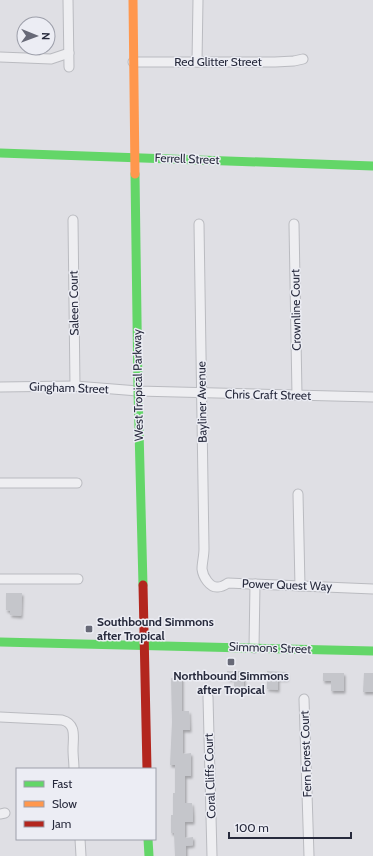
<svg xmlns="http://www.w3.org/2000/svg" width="373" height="856" font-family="Cabin,sans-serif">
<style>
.building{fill:#c5c6cb;filter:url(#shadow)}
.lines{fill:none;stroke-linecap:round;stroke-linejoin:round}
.street-casing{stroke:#babbc0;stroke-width:11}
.street{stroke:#eeeef1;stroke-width:9}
.fast{stroke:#63d668;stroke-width:9}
.slow{stroke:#ff974d;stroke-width:9}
.jam{stroke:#b3261e;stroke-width:9}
.poi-dot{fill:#676977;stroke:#ecedf4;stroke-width:1.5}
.labels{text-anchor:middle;stroke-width:3;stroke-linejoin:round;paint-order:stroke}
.street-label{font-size:12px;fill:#272a3c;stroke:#ecedf4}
.poi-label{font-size:12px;font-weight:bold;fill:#272a3c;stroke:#ecedf4;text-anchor:start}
</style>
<defs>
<filter id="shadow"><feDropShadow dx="1.5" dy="2.5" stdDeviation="1" flood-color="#0004"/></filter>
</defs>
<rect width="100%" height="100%" fill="#dfdfe4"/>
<g class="building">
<polygon points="6,593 22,593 21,616 10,615 10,611 6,610"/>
<polygon points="227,671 244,671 244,689 234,689 234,679 227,679"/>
<polygon points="267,671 287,672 287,679 278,679 278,690 267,689"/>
<polygon points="323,673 344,673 344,691 331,691 331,681 323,681"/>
<polygon points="364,673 373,673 373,692 363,692"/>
<polygon points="182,677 182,711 189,711 190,730 183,730 183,754 191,753 191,776 185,776 185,803 192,803 193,814 193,822 185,822 185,838 193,837 193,845 186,846 186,856 175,856 174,833 171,833 171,815 173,815 173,793 175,793 175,765 170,765 172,722 171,678"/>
</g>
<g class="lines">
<defs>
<g id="street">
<polyline points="68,0 69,67"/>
<polyline points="0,57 51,59 69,53"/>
<polyline points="133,62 275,62 294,61 303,59"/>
<polyline points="197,62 198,0"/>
<polyline points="73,220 75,386"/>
<path d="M199,224L204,549C204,556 202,563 202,569C203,577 210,588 218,587C221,587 225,585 228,583L373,589"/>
<polyline points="294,224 297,395"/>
<polyline points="0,387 75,386 138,391 373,397"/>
<polyline points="0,483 77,483"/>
<polyline points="298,494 300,586"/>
<polyline points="0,579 78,579"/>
<polyline points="254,648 255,584"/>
<polyline points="208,697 212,856"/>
<polyline points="304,699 309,856"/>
<path d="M0,717L62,720C77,724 73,737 73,750C73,756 74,763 74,769"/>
<polyline points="0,814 5,813"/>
<polyline points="80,839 81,856"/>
</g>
</defs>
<use href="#street" class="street-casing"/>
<use href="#street" class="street"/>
<g class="fast">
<polyline points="0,153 373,166"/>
<polyline points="135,174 138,391 143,585"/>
<polyline points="0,642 373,651"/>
<polyline points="148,839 149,856"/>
</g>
<polyline class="slow" points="133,0 135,174"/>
<polyline class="jam" points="143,585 147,769"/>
</g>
<g class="poi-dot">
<rect x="85" y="625" width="8" height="8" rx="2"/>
<rect x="227" y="658" width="8" height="8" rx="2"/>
</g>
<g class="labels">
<g class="street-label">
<text x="218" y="66">Red Glitter Street</text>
<text transform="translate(187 159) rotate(2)" y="4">Ferrell Street</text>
<text transform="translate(74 303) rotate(-91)" y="4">Saleen Court</text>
<text transform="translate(296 310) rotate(-91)" y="4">Crownline Court</text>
<text transform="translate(138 385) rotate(-91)" y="4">West Tropical Parkway</text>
<text transform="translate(69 388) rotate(2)" y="4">Gingham Street</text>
<text transform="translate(268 395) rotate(1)" y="4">Chris Craft Street</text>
<text transform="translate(202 402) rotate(-91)" y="4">Bayliner Avenue</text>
<text transform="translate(287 585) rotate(2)" y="4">Power Quest Way</text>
<text transform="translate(270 648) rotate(2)" y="4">Simmons Street</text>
<text transform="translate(306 754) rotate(-92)" y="4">Fern Forest Court</text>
<text transform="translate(210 776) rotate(-92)" y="4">Coral Cliffs Court</text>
</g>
<g class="poi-label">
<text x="97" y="626">Southbound Simmons<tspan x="97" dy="14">after Tropical</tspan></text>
<text x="231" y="680" text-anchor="middle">Northbound Simmons<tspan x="231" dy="14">after Tropical</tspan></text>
</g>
</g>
<rect x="16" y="768" width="140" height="72" fill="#ecedf4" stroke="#9d9faa"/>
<rect x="24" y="781" width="20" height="6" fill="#63d668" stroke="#9d9faa"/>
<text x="52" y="788" font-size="12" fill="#272a3c">Fast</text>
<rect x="24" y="801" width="20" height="6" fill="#ff974d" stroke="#9d9faa"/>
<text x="52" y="808" font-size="12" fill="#272a3c">Slow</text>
<rect x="24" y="821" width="20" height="6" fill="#b3261e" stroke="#9d9faa"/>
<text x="52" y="828" font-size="12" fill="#272a3c">Jam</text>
<g transform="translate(36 36) rotate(91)"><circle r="19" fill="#ecedf4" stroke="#9d9faa"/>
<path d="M0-3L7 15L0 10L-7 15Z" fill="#676977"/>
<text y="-6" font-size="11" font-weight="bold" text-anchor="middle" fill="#272a3c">N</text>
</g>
<path d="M229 832v6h122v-6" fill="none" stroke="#272a3c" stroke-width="2"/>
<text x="235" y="832" font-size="12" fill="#272a3c" stroke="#ecedf4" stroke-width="3" paint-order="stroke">100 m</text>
</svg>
